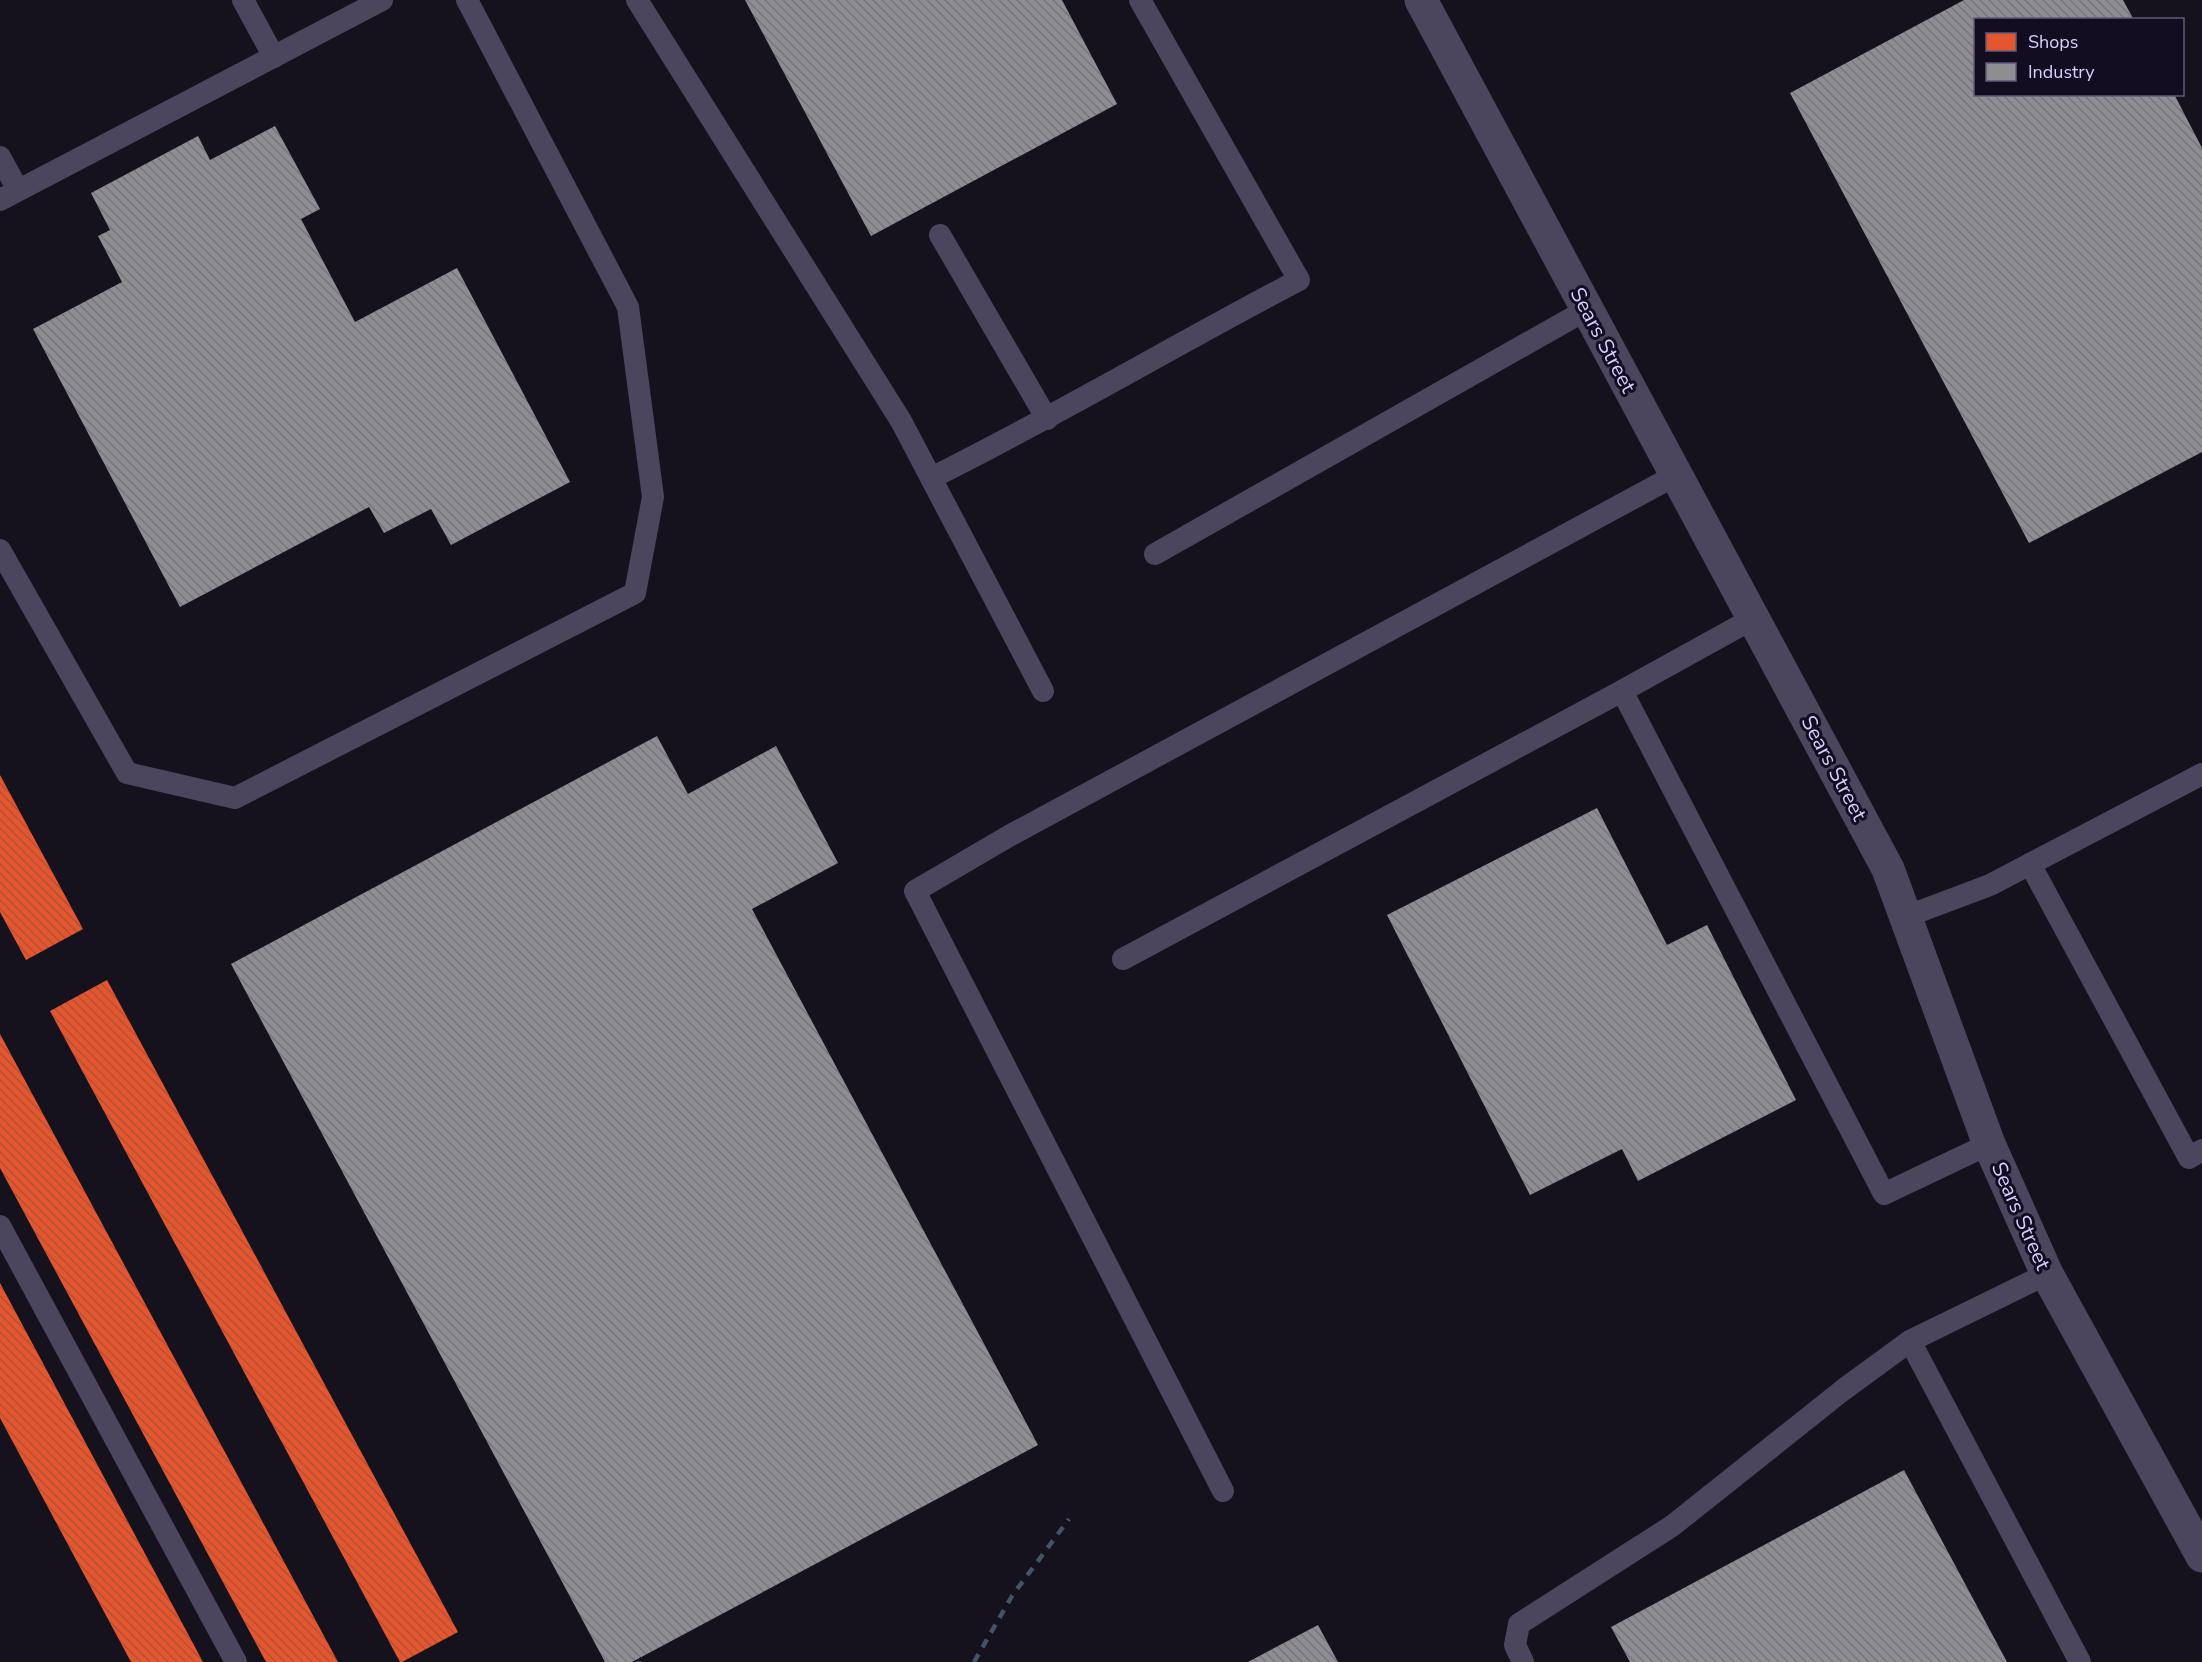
<svg xmlns="http://www.w3.org/2000/svg" width="2202" height="1662" font-family="'Nunito Sans',sans-serif">
<style>
.shops{fill:url(#shops-back-hatch)}
.industry{fill:url(#industry-back-hatch)}
.lines{fill:none;stroke-linecap:round;stroke-linejoin:round}
.service{stroke:#4b465e;stroke-width:22}
.minor{stroke:#4b465e;stroke-width:33}
.rail{stroke:#435368;stroke-width:4.5;stroke-dasharray:9 8;stroke-linecap:butt}
.labels{text-anchor:middle;stroke-width:6;stroke-linejoin:round;paint-order:stroke}
.street-label{font-size:21px;fill:#d9ceff;stroke:#130d21}
</style>
<defs>
<pattern id="shops-back-hatch" width="6" height="6" patternUnits="userSpaceOnUse" patternTransform="scale(1.5)"><rect width="6" height="6" fill="#e4572e"/><path d="M-1 5l2 2M0 0l6 6M5-1l2 2" fill="none" stroke="#b35037"/></pattern>
<pattern id="industry-back-hatch" width="6" height="6" patternUnits="userSpaceOnUse" patternTransform="scale(1.5)"><rect width="6" height="6" fill="#8d8d92"/><path d="M-1 5l2 2M0 0l6 6M5-1l2 2" fill="none" stroke="#76757d"/></pattern>
</defs>
<rect width="100%" height="100%" fill="#15121d"/>
<g class="shops">
<polygon points="0,775 83,929 26,960 0,912"/>
<polygon points="107,980 458,1632 402,1662 400,1662 50,1011"/>
<polygon points="0,1034 338,1662 266,1662 0,1168"/>
<polygon points="0,1283 203,1662 131,1662 0,1418"/>
</g>
<g class="industry">
<polygon points="745,0 1062,0 1117,104 871,236"/>
<polygon points="1964,0 2123,0 2134,20 1976,20 1976,94 2174,94 2202,148 2202,452 2029,543 1790,93"/>
<polygon points="275,126 320,209 301,219 355,322 457,268 570,482 451,545 431,509 384,533 369,507 180,607 33,329 122,282 98,236 110,230 91,193 198,136 210,160"/>
<polygon points="657,736 688,794 776,746 838,863 752,909 1038,1445 632,1662 605,1662 231,964"/>
<polygon points="1597,808 1667,945 1707,925 1796,1100 1638,1181 1622,1149 1530,1195 1387,915"/>
<polygon points="1904,1470 2007,1662 1630,1662 1611,1627"/>
<polygon points="1318,1625 1338,1662 1248,1662"/>
</g>
<g class="lines">
<g class="service">
<polyline points="243,0 274,57"/>
<path d="M637,0L901,421L931,478C1056,416 1175,345 1299,280L1140,0"/>
<polyline points="0,157 18,190"/>
<polyline points="0,200 382,0"/>
<polyline points="940,235 1047,419"/>
<polyline points="931,478 1043,691"/>
<polyline points="0,550 127,773 235,798 635,593 653,497 628,307 467,0"/>
<polyline points="1155,554 1586,310"/>
<polyline points="1754,618 1622,691 1884,1194 1989,1144"/>
<polyline points="2030,864 2189,1158 2202,1150"/>
<polyline points="1905,917 1990,885 2202,774"/>
<polyline points="1123,959 1622,691"/>
<polyline points="0,1226 236,1662"/>
<polyline points="1910,1341 2080,1662"/>
<polyline points="1223,1491 915,891 1009,836 1676,475"/>
<polyline points="1523,1662 1515,1645 1519,1624 1672,1526 1843,1390 1910,1341 2047,1274"/>
</g>
<polyline class="minor" points="1421,0 1888,869 1989,1144 2047,1274 2202,1556"/>
<g class="rail">
<polyline points="639,1661 639,1662"/>
<polyline points="974,1662 1012,1596 1069,1519"/>
</g>
</g>
<g class="labels">
<g class="street-label">
<text transform="translate(1603 340) rotate(62)" y="7">Sears Street</text>
<text transform="translate(1834 768) rotate(62)" y="7">Sears Street</text>
<text transform="translate(2021 1216) rotate(66)" y="7">Sears Street</text>
</g>
</g>
<rect x="1974" y="18" width="210" height="78" fill="#130d21" stroke="#625a7a" stroke-width="1.5"/>
<rect x="1986" y="33" width="30" height="18" fill="#e4572e" stroke="#625a7a" stroke-width="1.5"/>
<text x="2028" y="48" font-size="18" fill="#d9ceff">Shops</text>
<rect x="1986" y="63" width="30" height="18" fill="#8d8d92" stroke="#625a7a" stroke-width="1.5"/>
<text x="2028" y="78" font-size="18" fill="#d9ceff">Industry</text>
</svg>
